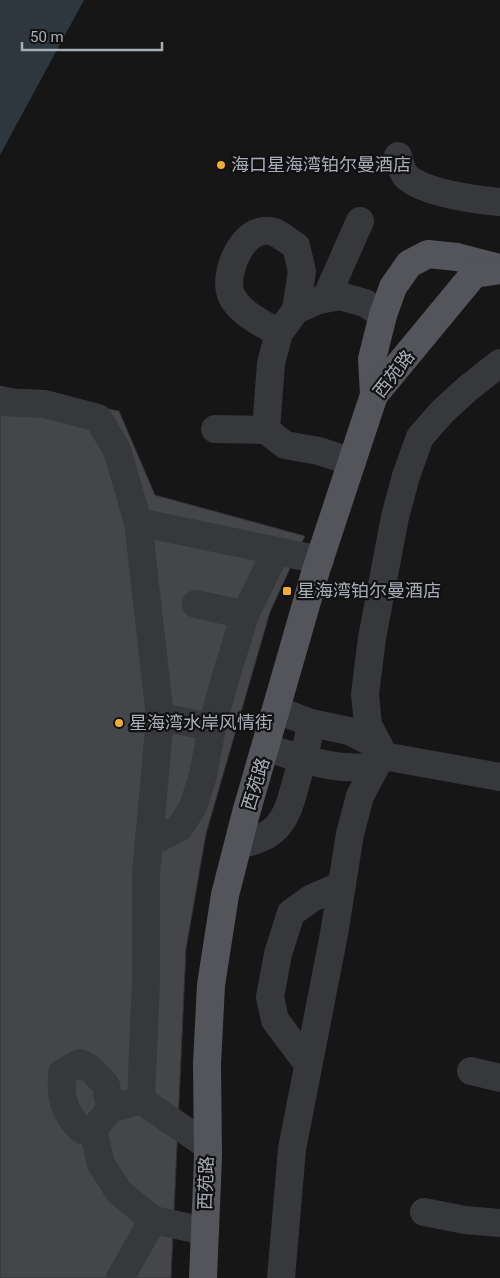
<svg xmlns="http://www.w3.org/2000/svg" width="500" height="1278" font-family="Roboto,'Noto Sans SC',sans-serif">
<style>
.water{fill:#2e373d}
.building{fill:#45464a;stroke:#303033}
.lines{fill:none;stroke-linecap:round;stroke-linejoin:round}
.minor{stroke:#37383c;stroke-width:28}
.major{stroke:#53555b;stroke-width:28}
.poi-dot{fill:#efad36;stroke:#111112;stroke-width:2}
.labels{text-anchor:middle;stroke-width:4.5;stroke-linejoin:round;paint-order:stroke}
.poi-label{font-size:18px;fill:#a8adb7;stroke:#111112;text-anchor:start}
.street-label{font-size:18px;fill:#a8adb7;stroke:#111112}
</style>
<rect width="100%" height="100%" fill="#161617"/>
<polygon class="water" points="0,0 84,0 0,155"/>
<polygon class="building" points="0,386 119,411 155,495 305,536 270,612 206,834 186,949 171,1278 0,1278"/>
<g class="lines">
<g class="minor">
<path d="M398,156C400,162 402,173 407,177C424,193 477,200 500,202"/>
<polyline points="326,298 360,221"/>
<path d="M279,333C263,324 234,310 230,291C225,270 243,227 270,231C278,232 289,242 296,246L302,271L296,310"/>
<polyline points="0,402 45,404 98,418 117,450 138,522 320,560"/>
<polyline points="215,429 266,430"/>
<polyline points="352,462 319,451 285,445 266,430 271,363 279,333 296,310 319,300 340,296 365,303 383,315"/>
<polyline points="138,522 160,717 146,874 146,980 141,1100 208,1146"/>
<polyline points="196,604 245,615"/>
<polyline points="160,717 212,727"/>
<polyline points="311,723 349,731 379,746"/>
<path d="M266,748C306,759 334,772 376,766"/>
<polyline points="378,755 500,777"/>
<polyline points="149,843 179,828 193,807 203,775 212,727 225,679 245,615 276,551"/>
<path d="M238,845C252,842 266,838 276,828C289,814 292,796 297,779C302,760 309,742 311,723L277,710"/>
<polyline points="308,1064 275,1020 270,997 278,954 291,913 312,898 342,885"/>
<polyline points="471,1071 500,1078"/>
<path d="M110,1109L93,1130H82C64,1114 60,1097 62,1073L80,1063L91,1069L106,1085L110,1109L141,1100"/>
<polyline points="93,1130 101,1164 119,1192 153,1220 205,1231"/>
<polyline points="424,1212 465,1220 500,1223"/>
<polyline points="120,1278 153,1220"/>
<polyline points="281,1278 292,1149 334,934 350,834 360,796 376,766 379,746 368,725 365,694 372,638 395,517 406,476 420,437 443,411 467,389 500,363"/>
</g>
<g class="major">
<polyline points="374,395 372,359 383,315 393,287 409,264 428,254 457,257 499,268"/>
<polyline points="203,1278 208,1158 207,1064 211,985 225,895 246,813 316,570 374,395 474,274 500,270"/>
</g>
</g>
<g class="poi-dot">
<circle cx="221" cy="165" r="5"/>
<rect x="282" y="586" width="10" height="10" rx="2.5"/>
<circle cx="119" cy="723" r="5"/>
</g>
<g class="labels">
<g class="poi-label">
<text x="231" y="171">海口星海湾铂尔曼酒店</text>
<text x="297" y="597">星海湾铂尔曼酒店</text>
<text x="129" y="729">星海湾水岸风情街</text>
</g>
<g class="street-label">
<text transform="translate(394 374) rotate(-52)" y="6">西苑路</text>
<text transform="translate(256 784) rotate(-73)" y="6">西苑路</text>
<text transform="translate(206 1183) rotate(-88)" y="6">西苑路</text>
</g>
</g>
<path d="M22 42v8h140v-8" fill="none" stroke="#a8adb7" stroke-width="2.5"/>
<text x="30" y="42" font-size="15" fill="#a8adb7" stroke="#111112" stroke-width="4" paint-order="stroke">50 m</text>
</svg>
